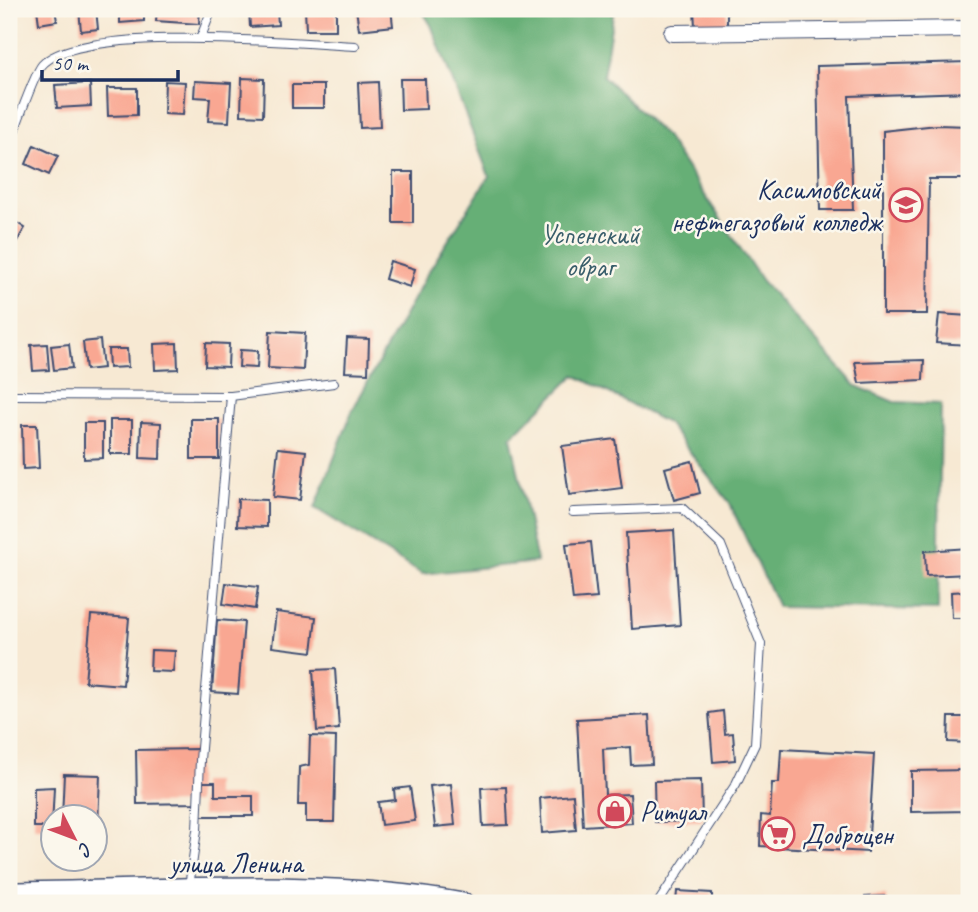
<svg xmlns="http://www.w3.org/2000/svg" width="978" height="912" font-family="Caveat,sans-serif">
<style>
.forest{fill:#66af76;stroke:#406f6a;stroke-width:2}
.building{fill:#f9a792}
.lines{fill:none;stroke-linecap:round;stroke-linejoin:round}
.service-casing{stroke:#3c4b70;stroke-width:10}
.minor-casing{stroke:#3c4b70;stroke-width:18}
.tertiary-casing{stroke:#3c4b70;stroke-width:22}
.service{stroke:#fff;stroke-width:8}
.minor{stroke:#fff;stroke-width:16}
.tertiary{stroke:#fff;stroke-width:19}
.labels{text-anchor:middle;stroke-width:5;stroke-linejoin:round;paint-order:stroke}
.poi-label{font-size:28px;fill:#1b2f5e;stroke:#fbf7ec;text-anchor:start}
.park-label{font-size:28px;fill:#395e6b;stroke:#fbf7ec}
.street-label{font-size:28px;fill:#1b2f5e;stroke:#fbf7ec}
</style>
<rect width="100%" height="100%" fill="#fbf7ec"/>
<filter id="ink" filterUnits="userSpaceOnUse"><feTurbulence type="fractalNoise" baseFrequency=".0143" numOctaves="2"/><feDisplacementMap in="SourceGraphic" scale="14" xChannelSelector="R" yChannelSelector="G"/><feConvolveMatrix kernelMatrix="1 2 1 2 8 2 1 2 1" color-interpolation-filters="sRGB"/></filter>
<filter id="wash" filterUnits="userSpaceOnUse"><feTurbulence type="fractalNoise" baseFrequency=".00686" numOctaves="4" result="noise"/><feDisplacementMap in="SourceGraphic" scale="28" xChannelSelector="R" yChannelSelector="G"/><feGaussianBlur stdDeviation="1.57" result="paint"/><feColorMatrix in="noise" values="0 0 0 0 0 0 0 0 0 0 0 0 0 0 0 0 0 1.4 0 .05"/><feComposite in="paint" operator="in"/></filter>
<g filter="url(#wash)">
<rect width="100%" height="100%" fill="#f7e9d3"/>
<polygon class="forest" points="421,9 614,9 603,76 666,137 762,281 856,386 894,402 941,404 938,610 778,607 729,502 667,423 575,375 511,437 537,562 422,574 315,508 353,409 427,274 489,176 431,25"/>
<g id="blocks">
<g class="building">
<polygon points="37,9 55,9 57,21 39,24"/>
<polygon points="79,9 96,9 98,29 81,31"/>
<polygon points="120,9 144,9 144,21 120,23"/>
<polygon points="157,9 200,9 199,24 156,21"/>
<polygon points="249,9 277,9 278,25 250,27"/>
<polygon points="305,9 336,9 336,30 306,30"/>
<polygon points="356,9 391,9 393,26 359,30"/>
<polygon points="694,9 727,9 727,25 695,26"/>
<polygon points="848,9 900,9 900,13 848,15"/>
<polygon points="969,62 969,92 849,96 853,210 820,210 817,66"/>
<polygon points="242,78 264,79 263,116 241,115"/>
<polygon points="400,79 425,79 426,109 401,110"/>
<polygon points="165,81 185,82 183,115 164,114"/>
<polygon points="195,81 231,83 229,122 208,121 210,98 194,97"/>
<polygon points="378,82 380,127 360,128 358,83"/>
<polygon points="90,83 91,106 57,108 55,85"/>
<rect x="292" y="85" width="32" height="23"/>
<polygon points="107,88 137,88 137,115 108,116"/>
<polygon points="937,125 969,126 969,179 929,179 927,314 883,314 883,131"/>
<polygon points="34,145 58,156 49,175 26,164"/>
<rect x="393" y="172" width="20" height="51"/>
<polygon points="9,218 25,228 12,249 9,247"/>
<polygon points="390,261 415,269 410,287 385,279"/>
<polygon points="939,314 969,316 969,345 936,343"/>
<polygon points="270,331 305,333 303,370 268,368"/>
<polygon points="347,338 369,339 368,373 345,372"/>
<polygon points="100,340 103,368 86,370 83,342"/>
<polygon points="177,343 178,369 155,370 154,344"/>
<polygon points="206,343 229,344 228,367 205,366"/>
<polygon points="47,344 49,370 33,371 31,345"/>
<polygon points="69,344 72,368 54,370 51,346"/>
<polygon points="108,349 127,349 128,367 109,368"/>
<polygon points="240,350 258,351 257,368 239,367"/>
<polygon points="924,360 923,380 859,383 855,362"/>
<rect x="191" y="419" width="28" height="40"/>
<rect x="110" y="420" width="22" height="34"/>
<polygon points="141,422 161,423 160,459 140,458"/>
<polygon points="84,423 103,423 103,458 84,459"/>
<polygon points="22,425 37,425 39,468 23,469"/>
<polygon points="615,439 622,488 569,495 562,446"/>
<polygon points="278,448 306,451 300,500 273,497"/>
<polygon points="692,461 700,493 674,500 665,468"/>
<polygon points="238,499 267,500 267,527 237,526"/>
<polygon points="674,530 680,625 632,629 626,533"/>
<polygon points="591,542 597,598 573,600 566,544"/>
<polygon points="969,548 969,574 926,576 925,551"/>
<polygon points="226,583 258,587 255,609 223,604"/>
<polygon points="969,591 969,618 952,618 951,592"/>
<polygon points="276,612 316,617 312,652 272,647"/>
<polygon points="91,615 129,618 123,685 85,682"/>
<polygon points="217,620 244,622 238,694 212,692"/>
<polygon points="151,650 175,651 173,672 150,671"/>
<polygon points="335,669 339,729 317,731 313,670"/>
<polygon points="723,711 725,734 733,733 735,760 713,762 709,713"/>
<polygon points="649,715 652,764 631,765 630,747 603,749 605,795 630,794 632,823 583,826 577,719"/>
<polygon points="949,717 969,717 969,743 948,742"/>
<polygon points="310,736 336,737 334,822 306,822 306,805 298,805 299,767 309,765"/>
<polygon points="197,749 197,803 137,804 136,750"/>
<polygon points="781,749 874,754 868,852 760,846 761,815 770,816 772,783 779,783"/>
<polygon points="969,770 969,811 911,812 911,771"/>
<polygon points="64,774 100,775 98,825 94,825 94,818 62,818"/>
<polygon points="701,780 702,821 655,822 654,781"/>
<polygon points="201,782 215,782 215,796 253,796 253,816 201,816"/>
<polygon points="451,784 455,825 435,827 430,786"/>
<polygon points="54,787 52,827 34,827 34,788"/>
<polygon points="410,787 415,821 381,825 378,802 395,800 394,789"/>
<polygon points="506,787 508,825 483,826 481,788"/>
<polygon points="573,795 576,830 542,833 540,798"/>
<polygon points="677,891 712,893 712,903 676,903"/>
<polygon points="886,896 886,903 865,903 865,897"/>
</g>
</g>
</g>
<g filter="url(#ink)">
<use href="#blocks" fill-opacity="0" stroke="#3c4b70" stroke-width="2"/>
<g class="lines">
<defs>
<g id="service">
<polyline points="201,37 212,9"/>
<path d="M9,145C15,130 34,74 42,65C80,23 298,43 355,46"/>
<polyline points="9,395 231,396 334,383"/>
<polyline points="573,512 682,508 721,545 761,644 755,744 736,784 658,903"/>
<polyline points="189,887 197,830 200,760 231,396"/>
<polyline points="232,903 233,887"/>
</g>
<polyline id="minor" points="672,33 969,29"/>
<path id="tertiary" d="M9,892C158,891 316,876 463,903"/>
</defs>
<use href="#service" class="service-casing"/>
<use href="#minor" class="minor-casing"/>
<use href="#tertiary" class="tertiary-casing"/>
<use href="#service" class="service"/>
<use href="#minor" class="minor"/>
<use href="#tertiary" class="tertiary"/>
</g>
</g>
<defs>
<symbol id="university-ring" viewBox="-11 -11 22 22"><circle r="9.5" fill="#fbf7ec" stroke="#d1495b" stroke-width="1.5"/><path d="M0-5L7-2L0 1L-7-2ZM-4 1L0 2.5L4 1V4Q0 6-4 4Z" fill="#d1495b"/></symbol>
<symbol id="shop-ring" viewBox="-11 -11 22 22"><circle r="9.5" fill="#fbf7ec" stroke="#d1495b" stroke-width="1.5"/><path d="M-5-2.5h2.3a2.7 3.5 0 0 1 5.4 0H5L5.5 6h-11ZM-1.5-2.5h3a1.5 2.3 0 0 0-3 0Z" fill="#d1495b"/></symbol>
<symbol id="supermarket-ring" viewBox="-11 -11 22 22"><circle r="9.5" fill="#fbf7ec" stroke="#d1495b" stroke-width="1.5"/><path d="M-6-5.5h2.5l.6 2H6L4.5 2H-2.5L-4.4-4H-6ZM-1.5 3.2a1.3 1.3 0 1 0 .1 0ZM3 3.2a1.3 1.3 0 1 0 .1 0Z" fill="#d1495b"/></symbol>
</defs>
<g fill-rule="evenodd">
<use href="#university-ring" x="887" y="186" width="38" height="38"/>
<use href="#shop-ring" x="596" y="792" width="38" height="38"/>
<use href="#supermarket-ring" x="759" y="815" width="38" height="38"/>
</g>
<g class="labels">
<g class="poi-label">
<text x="881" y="199" text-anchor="end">Касимовский<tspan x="881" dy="32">нефтегазовый колледж</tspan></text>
<text x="640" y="821">Ритуал</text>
<text x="802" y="844">Доброцен</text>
</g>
<g class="park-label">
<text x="590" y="244">Успенский<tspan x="590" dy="32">овраг</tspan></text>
</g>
<g class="street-label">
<text x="236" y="873">улица Ленина</text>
</g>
</g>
<rect width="978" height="912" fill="none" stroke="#fbf7ec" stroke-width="35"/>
<g transform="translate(74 838) rotate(132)"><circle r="33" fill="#fbf7ec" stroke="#a1a7b3" stroke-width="2"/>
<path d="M0-5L12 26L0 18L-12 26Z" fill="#d1495b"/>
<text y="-10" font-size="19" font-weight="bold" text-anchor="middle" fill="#1b2f5e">С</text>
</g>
<path d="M42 70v10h136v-10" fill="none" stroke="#1b2f5e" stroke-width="3.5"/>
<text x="52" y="70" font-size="21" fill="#1b2f5e" stroke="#fbf7ec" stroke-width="5" paint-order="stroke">50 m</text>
</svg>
